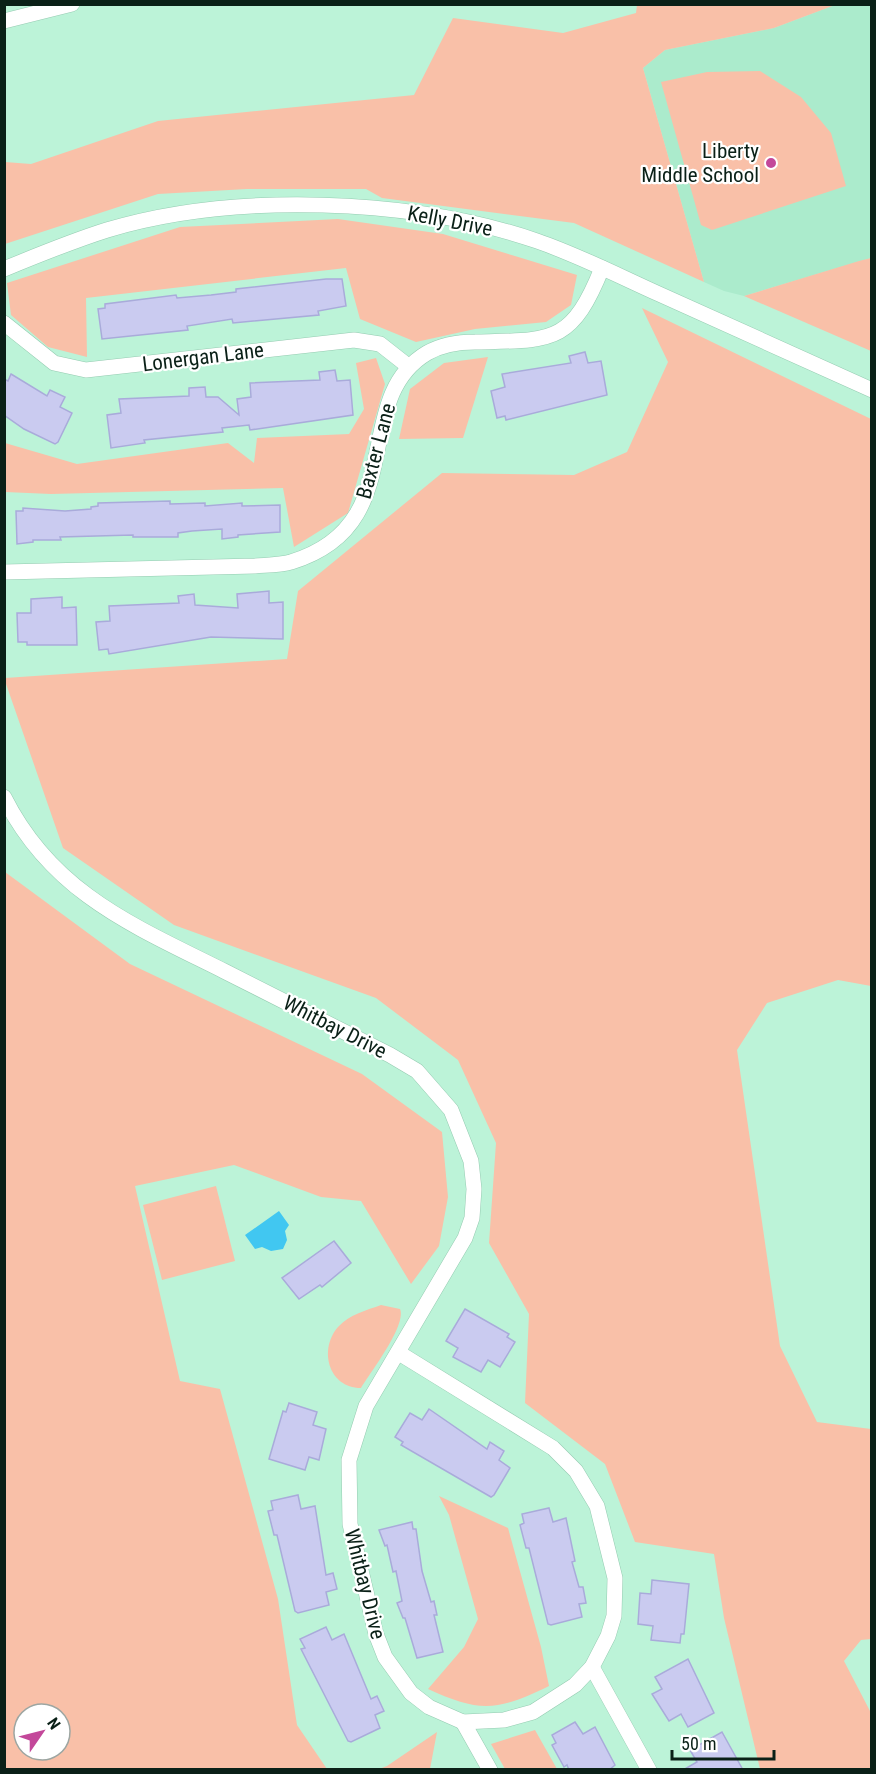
<svg xmlns="http://www.w3.org/2000/svg" width="876" height="1774" font-family="'Roboto Condensed',sans-serif">
<style>
.built{fill:#abebcc}
.green{fill:#f9c0a8;fill-rule:evenodd}
.water{fill:#41c7f1}
.building{fill:#cacbf0;stroke:#a9abda;stroke-width:1.5}
.lines{fill:none;stroke-linecap:round;stroke-linejoin:round}
.street-casing{stroke:#95cbb1;stroke-width:16}
.street{stroke:#fff;stroke-width:15}
.poi-dot{fill:#c3489a;stroke:#fff;stroke-width:2}
.labels{text-anchor:middle;stroke-width:4.5;stroke-linejoin:round;paint-order:stroke}
.poi-label{font-size:21px;fill:#0a2017;stroke:#fff;text-anchor:end}
.street-label{font-size:21px;fill:#0a2017;stroke:#fff}
</style>
<rect width="100%" height="100%" fill="#bcf3d8"/>
<polygon class="built" points="835,5 871,5 871,258 744,296 724,291 704,282 643,68 665,50 774,28"/>
<g class="green">
<polygon points="637,5 835,5 774,28 665,50 643,68 704,282 574,223 382,198 366,189 247,189 158,194 5,244 5,162 31,164 158,121 414,95 453,18 563,33 636,13"/>
<polygon points="760,71 801,97 831,133 846,186 712,230 701,225 661,82 707,72"/>
<polygon points="338,219 443,234 577,275 571,305 546,322 475,329 416,342 360,319 346,268 86,298 87,357 48,347 11,315 7,283 180,227"/>
<polygon points="871,258 871,351 744,296 859,261"/>
<polygon points="642,308 871,419 871,986 838,980 767,1003 737,1050 780,1346 817,1422 871,1429 871,1639 861,1640 844,1661 870,1711 871,1769 760,1769 724,1618 714,1554 635,1542 605,1464 525,1403 529,1314 489,1243 496,1143 458,1060 376,998 174,925 63,848 5,681 5,678 287,659 298,591 442,473 574,475 627,452 668,362"/>
<polygon points="488,357 463,438 399,439 410,389 444,363"/>
<polygon points="376,358 385,384 348,513 294,547 283,488 51,494 5,492 5,443 77,464 228,443 254,463 257,438 349,434 364,409 356,363"/>
<path d="M5,872L130,964L362,1074L442,1132L448,1197L439,1246L411,1284L361,1201L321,1197L234,1165L135,1186L180,1381L220,1389L278,1599L297,1725L327,1769H5ZM24,1714H60V1750H24Z"/>
<polygon points="216,1186 235,1261 162,1280 143,1205"/>
<path d="M381,1305L400,1309C407,1325 370,1373 361,1388C328,1388 318,1348 339,1326C349,1315 367,1310 381,1305Z"/>
<path d="M439,1496L508,1528L541,1647L549,1686C498,1711 480,1713 428,1689L464,1647L478,1619L449,1515Z"/>
<polygon points="535,1730 557,1769 505,1769 491,1744"/>
<polygon points="437,1732 430,1769 379,1769 387,1766"/>
</g>
<polygon class="water" points="279,1211 289,1225 285,1231 287,1240 283,1249 271,1251 262,1247 255,1249 245,1235"/>
<g class="building">
<polygon points="326,279 342,279 346,306 318,311 319,315 233,323 232,319 187,326 188,330 102,339 98,309 105,308 105,304 176,295 177,298 211,295 236,292 236,289"/>
<polygon points="585,352 588,363 601,361 607,395 506,420 505,416 497,418 491,391 505,387 502,374 571,363 569,356"/>
<polygon points="335,370 337,381 350,380 353,415 250,430 249,425 222,428 223,432 144,440 145,443 111,448 107,415 121,413 119,399 189,396 189,388 205,387 206,397 218,397 239,415 237,399 251,397 250,383 320,380 319,372"/>
<polygon points="11,374 47,396 50,390 65,397 60,407 72,413 58,442 55,444 24,429 4,415 4,379 8,381"/>
<polygon points="170,501 170,504 205,503 205,506 242,503 242,506 280,505 280,532 238,535 238,537 222,539 222,529 192,531 178,533 178,537 133,537 133,535 60,537 61,540 33,540 33,542 17,544 16,511 23,511 23,508 65,511 91,509 91,507 98,506 98,503"/>
<polygon points="269,591 269,603 283,602 283,639 211,637 109,654 108,649 99,650 96,622 110,621 109,606 179,603 178,596 194,594 195,605 238,608 237,594"/>
<polygon points="62,597 62,608 76,607 77,645 27,645 27,642 18,642 17,613 31,613 31,599"/>
<polygon points="334,1241 351,1263 322,1287 320,1285 299,1299 282,1278"/>
<polygon points="465,1309 509,1334 507,1337 515,1342 500,1367 488,1360 481,1372 453,1357 458,1348 446,1341"/>
<polygon points="289,1403 317,1412 313,1425 326,1429 319,1460 309,1457 305,1470 269,1459 283,1411 286,1412"/>
<polygon points="429,1409 487,1449 490,1442 504,1451 499,1460 510,1468 494,1495 491,1497 401,1445 403,1442 395,1437 410,1413 422,1420"/>
<polygon points="298,1495 301,1509 315,1506 326,1575 333,1573 337,1589 326,1592 329,1605 298,1613 295,1611 277,1535 274,1535 268,1511 273,1510 271,1501"/>
<polygon points="549,1508 553,1522 566,1518 575,1561 572,1562 579,1587 583,1587 586,1603 579,1604 582,1617 551,1625 548,1624 529,1548 526,1548 520,1525 524,1523 522,1514"/>
<polygon points="412,1522 413,1529 416,1529 422,1571 431,1602 434,1601 437,1615 434,1615 443,1652 417,1658 405,1618 403,1618 397,1603 402,1601 396,1571 393,1572 387,1545 385,1546 379,1530"/>
<polygon points="652,1580 689,1584 684,1634 681,1634 680,1643 651,1640 653,1626 638,1624 640,1593 651,1594"/>
<polygon points="326,1627 332,1640 344,1634 371,1699 377,1696 384,1711 375,1715 380,1728 351,1742 348,1741 301,1649 305,1648 300,1639"/>
<polygon points="688,1659 714,1713 688,1727 681,1714 669,1721 652,1694 662,1689 655,1677"/>
<polygon points="575,1722 583,1734 595,1727 615,1765 609,1770 569,1770 567,1765 564,1767 552,1745 556,1743 552,1735"/>
<polygon points="722,1732 743,1770 683,1770 697,1762 690,1750"/>
</g>
<g class="lines">
<defs>
<g id="street">
<polyline points="4,21 72,4"/>
<path d="M4,269C38,255 72,241 107,230C234,192 412,198 537,241C578,255 619,276 659,294C730,326 801,358 872,390"/>
<polyline points="4,323 54,363 86,370 354,340 380,344 408,366"/>
<path d="M4,572L255,566C267,565 280,565 291,562C413,525 348,400 427,353C441,345 459,342 475,342C552,340 571,345 602,268"/>
<path d="M4,797C52,893 134,926 224,971C279,999 335,1027 390,1055L417,1071L451,1110L471,1161L474,1189L472,1218L465,1238L366,1406L349,1460L350,1524L376,1634L385,1657L411,1693L429,1707L463,1722L504,1720L533,1712L575,1685L592,1667L608,1636L614,1616L615,1578L597,1506L576,1471L553,1448L399,1353"/>
<polyline points="592,1667 649,1770"/>
<polyline points="463,1722 490,1770"/>
</g>
</defs>
<use href="#street" class="street-casing"/>
<use href="#street" class="street"/>
</g>
<circle class="poi-dot" cx="771" cy="163" r="6"/>
<g class="labels">
<g class="poi-label">
<text x="759" y="158">Liberty<tspan x="759" dy="24">Middle School</tspan></text>
</g>
<g class="street-label">
<text transform="translate(450 221) rotate(11)" y="7">Kelly Drive</text>
<text transform="translate(203 357) rotate(-7)" y="7">Lonergan Lane</text>
<text transform="translate(376 451) rotate(-75)" y="7">Baxter Lane</text>
<text transform="translate(335 1027) rotate(27)" y="7">Whitbay Drive</text>
<text transform="translate(365 1584) rotate(76)" y="7">Whitbay Drive</text>
</g>
</g>
<rect width="876" height="1774" fill="none" stroke="#0a2017" stroke-width="12"/>
<g transform="translate(42 1732) rotate(55)"><circle r="28" fill="#ffffff" stroke="#9da6a2" stroke-width="1.5"/>
<path d="M0-4.5L10 22L0 15L-10 22Z" fill="#c3489a"/>
<text y="-9" font-size="16" font-weight="bold" text-anchor="middle" fill="#0a2017">N</text>
</g>
<path d="M672 1750v9h102v-9" fill="none" stroke="#0a2017" stroke-width="3"/>
<text x="681" y="1750" font-size="18" fill="#0a2017" stroke="#ffffff" stroke-width="4.5" paint-order="stroke">50 m</text>
</svg>
